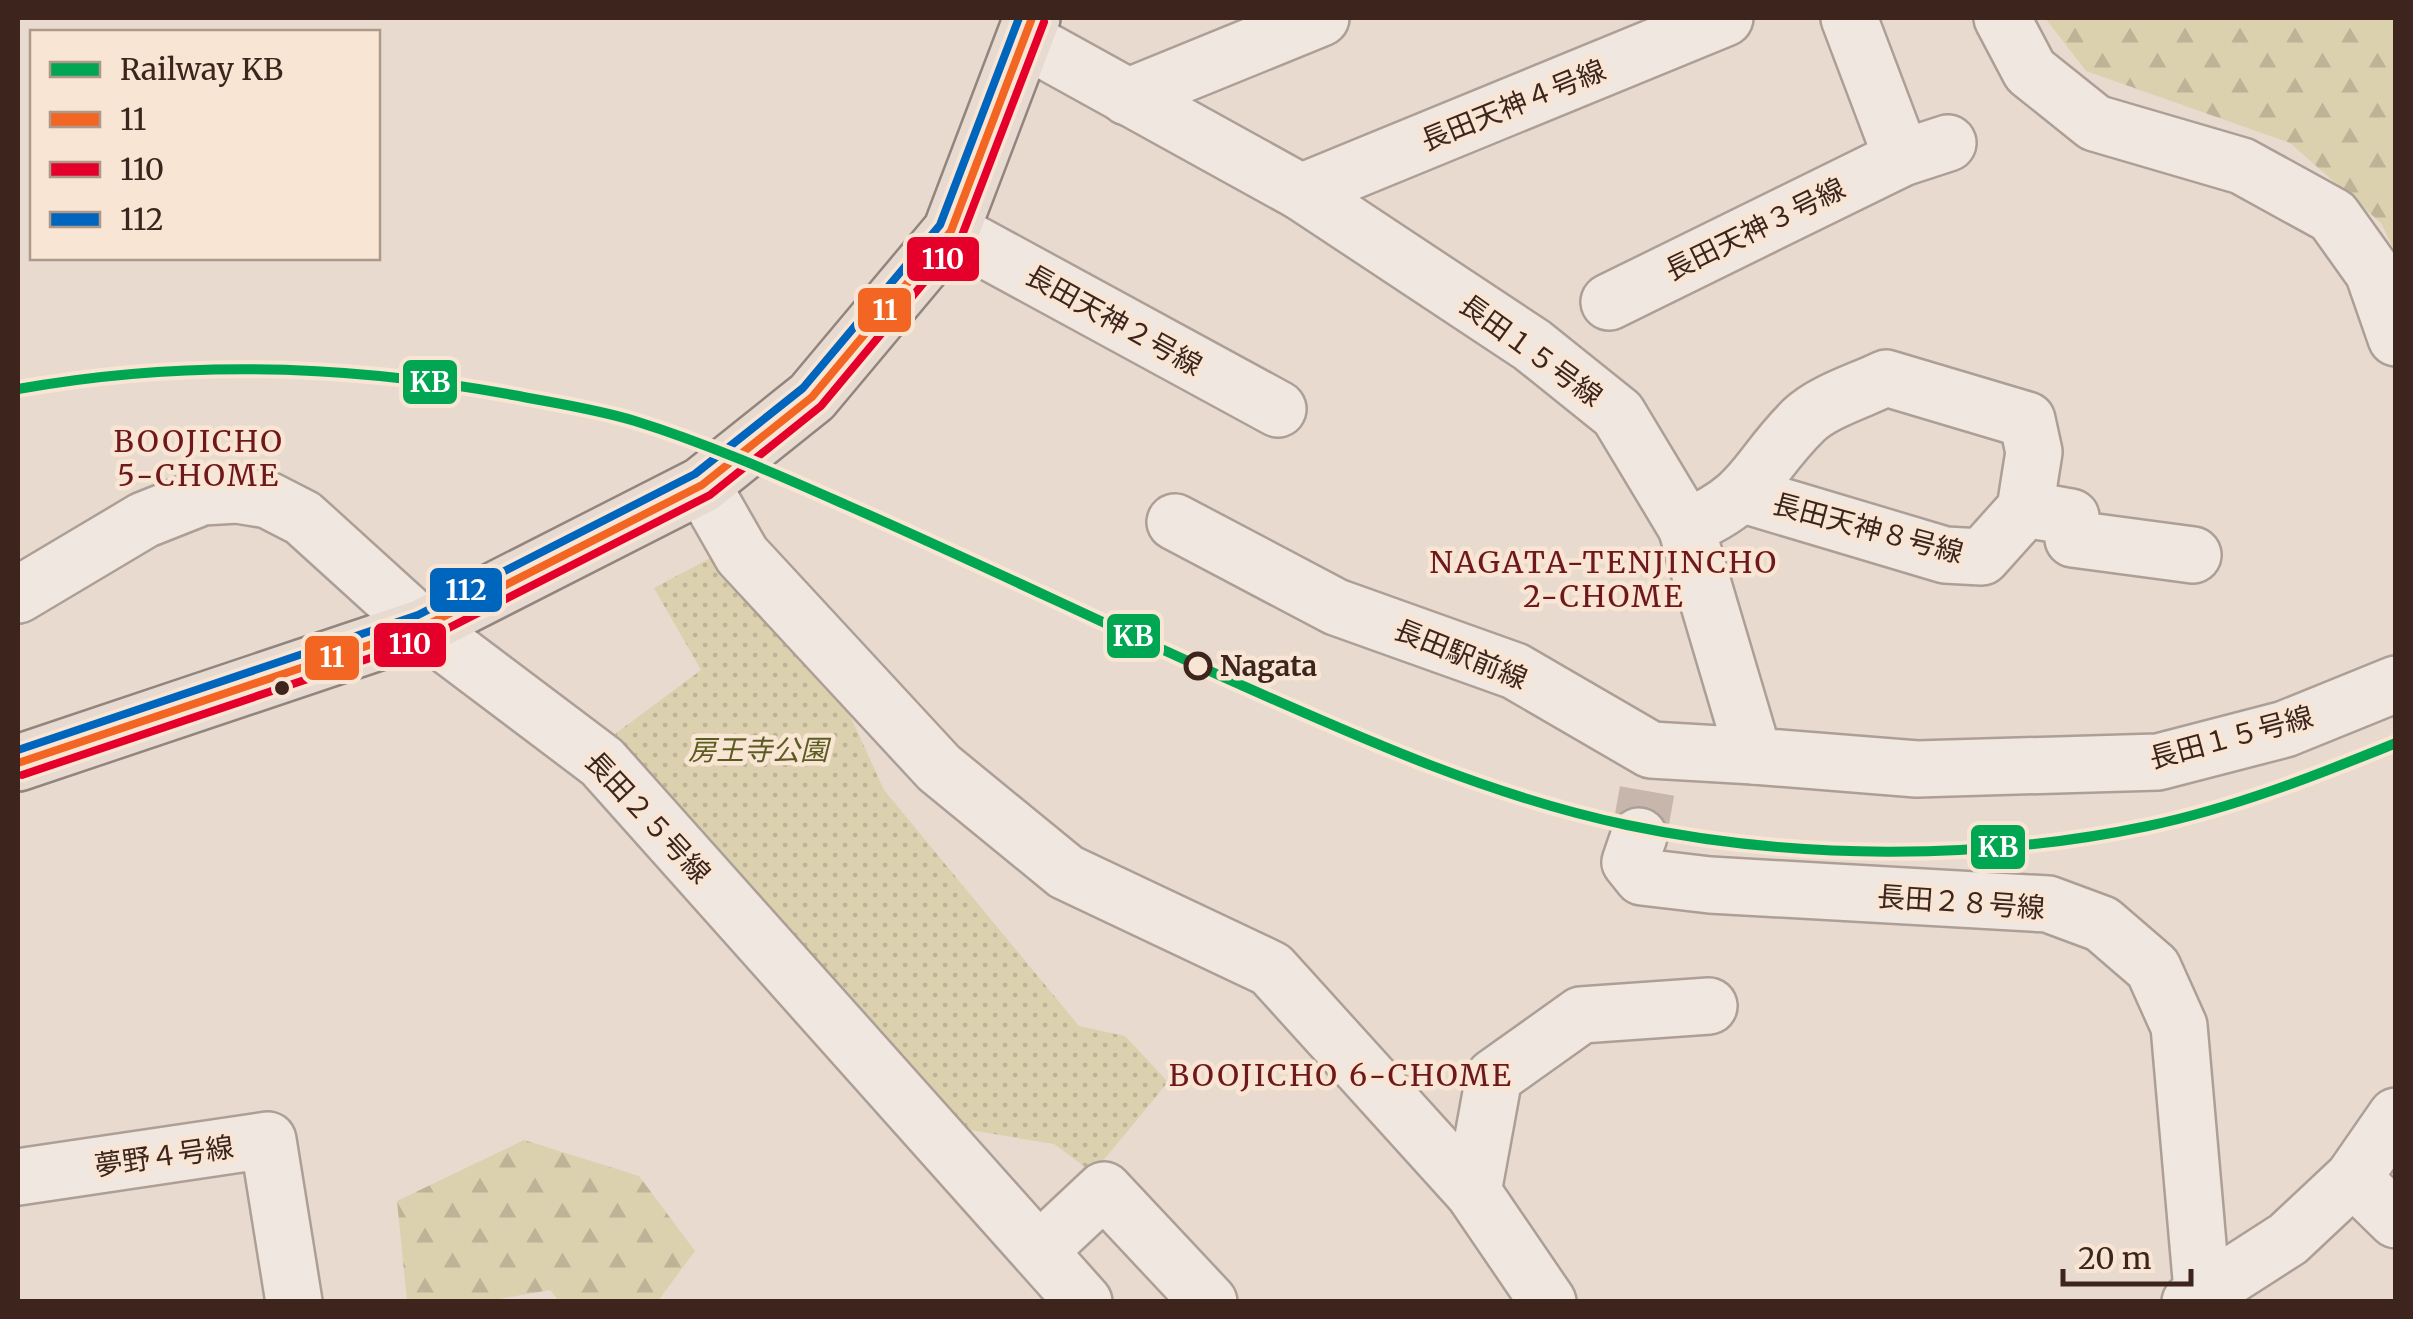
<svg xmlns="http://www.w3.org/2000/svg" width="2413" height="1319" font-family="Merriweather,'Noto Sans JP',serif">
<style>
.forest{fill:url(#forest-firs)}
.park{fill:url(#park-dots)}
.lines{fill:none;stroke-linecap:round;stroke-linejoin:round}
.minor-tunnel{stroke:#c6b6ab;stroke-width:55;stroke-dasharray:55 28;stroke-linecap:butt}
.minor-casing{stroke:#ad9f96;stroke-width:60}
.major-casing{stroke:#92857e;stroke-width:60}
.minor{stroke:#efe7e0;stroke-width:55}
.major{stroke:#e7dbd1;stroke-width:55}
.bus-1-casing{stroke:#f9e5d3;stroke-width:15}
.bus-2-casing{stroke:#f9e5d3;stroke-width:15}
.bus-3-casing{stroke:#f9e5d3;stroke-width:15}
.bus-1{stroke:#f26522;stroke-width:8}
.bus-2{stroke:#e4002b;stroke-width:8}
.bus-3{stroke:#0065bd;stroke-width:8}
.rail-1-casing{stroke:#f9e5d3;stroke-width:18}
.rail-1{stroke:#00a651;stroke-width:10}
.stop-dot{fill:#f9e5d3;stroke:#3d251d;stroke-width:5}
.bus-dot{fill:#3d251d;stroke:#f9e5d3;stroke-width:4}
.labels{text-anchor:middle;stroke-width:9;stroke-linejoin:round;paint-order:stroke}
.street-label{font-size:28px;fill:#3d251d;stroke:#f9e5d3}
.stop-label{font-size:28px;font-weight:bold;fill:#3d251d;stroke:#f9e5d3;text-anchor:start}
.park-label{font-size:28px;font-style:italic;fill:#5b5c22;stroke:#f9e5d3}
.neighbourhood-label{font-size:30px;letter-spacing:2.5px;fill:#6e181b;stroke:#f9e5d3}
.line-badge{stroke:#f9e5d3;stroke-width:4}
.badge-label{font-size:28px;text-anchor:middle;font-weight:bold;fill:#fff}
</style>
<defs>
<pattern id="forest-firs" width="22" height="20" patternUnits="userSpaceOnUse" patternTransform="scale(2.5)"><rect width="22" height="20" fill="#dcd1af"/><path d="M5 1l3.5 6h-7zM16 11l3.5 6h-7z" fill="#beb396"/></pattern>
<pattern id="park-dots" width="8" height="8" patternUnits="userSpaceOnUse" patternTransform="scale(2.5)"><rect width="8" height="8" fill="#dcd1af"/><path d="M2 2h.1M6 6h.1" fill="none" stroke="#beb396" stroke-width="1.8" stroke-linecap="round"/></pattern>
</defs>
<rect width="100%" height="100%" fill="#e8dace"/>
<g class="forest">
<polygon points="2045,18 2395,18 2395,252 2381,223 2290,143 2086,71"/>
<polygon points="524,1140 639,1176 695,1251 658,1301 559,1301 550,1290 488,1301 407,1301 397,1201"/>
</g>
<polygon class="park" points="714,556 843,700 884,790 1079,1026 1125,1036 1168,1082 1093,1173 1054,1144 964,1129 615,734 701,670 654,588"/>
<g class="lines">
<polyline class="minor-tunnel" points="1639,836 1647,791"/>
<defs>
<g id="minor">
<polyline points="1849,18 1902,158"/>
<polyline points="2002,18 2030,71 2095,123 2242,166 2333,216 2373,272 2396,338"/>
<polyline points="1026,40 1301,192 1532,345 1618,414 1686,527 1754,756 1917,769 2158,762 2285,729 2396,684"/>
<polyline points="1127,97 1321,18"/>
<polyline points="1301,192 1725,18"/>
<polyline points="951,231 1278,409"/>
<polyline points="1609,302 1902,158 1948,143"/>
<polyline points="702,485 742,555 939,768 1066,872 1271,969 1473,1192 1548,1302"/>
<polyline points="2025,509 2071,517 2073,539 2193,555"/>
<polyline points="1175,522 1336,607 1515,671 1651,750 1754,756"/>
<path d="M1686,527C1757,498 1755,468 1804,420C1824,401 1862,390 1886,378L2027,420L2034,452L2025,509L1982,557L1945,555L1744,495"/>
<polyline points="18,595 144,520 202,497 237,495 268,500 303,518 423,627 602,762 1084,1302"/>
<polyline points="1639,836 1630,862 1642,877 1710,885 2048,904 2102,924 2153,968 2179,1026 2203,1302"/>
<polyline points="18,1177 268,1140 294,1302"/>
<polyline points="2353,1178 2396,1220"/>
<polyline points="1473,1192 1494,1077 1581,1015 1709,1006"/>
<polyline points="1039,1251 1104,1190 1209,1302"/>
<polyline points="2190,1302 2288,1239 2353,1178 2396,1116"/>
</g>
<polyline id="major" points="18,763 423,627 702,485 812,397 951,231 1032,18"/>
</defs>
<use href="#minor" class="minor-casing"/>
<use href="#major" class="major-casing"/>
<use href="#minor" class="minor"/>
<use href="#major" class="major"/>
<defs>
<polyline id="bus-1" points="18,763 423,627 702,485 812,397 951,231 1032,18"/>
<polyline id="bus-2" points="22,775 427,639 710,495 821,406 961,238 1044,22"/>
<polyline id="bus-3" points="18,750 418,615 695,474 803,388 940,225 1019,18"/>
</defs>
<use href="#bus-1" class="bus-1-casing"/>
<use href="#bus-2" class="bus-2-casing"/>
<use href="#bus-3" class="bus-3-casing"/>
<use href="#bus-1" class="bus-1"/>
<use href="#bus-2" class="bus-2"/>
<use href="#bus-3" class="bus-3"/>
<defs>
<path id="rail-1" d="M18,389C184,359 347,364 513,395C554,403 596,409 635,421C706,443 776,474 844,504C977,562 1108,626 1241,685C1365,740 1493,797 1627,825C1793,860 1981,861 2148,826C2233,808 2315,776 2396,743"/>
</defs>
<use href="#rail-1" class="rail-1-casing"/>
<use href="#rail-1" class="rail-1"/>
</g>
<circle class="stop-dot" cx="1198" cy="666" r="12"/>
<circle class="bus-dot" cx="282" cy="688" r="9"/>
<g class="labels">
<g class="street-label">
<text transform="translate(1513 105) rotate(-22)" y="10">長田天神４号線</text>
<text transform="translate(1755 229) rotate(-26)" y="10">長田天神３号線</text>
<text transform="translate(1114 320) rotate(29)" y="10">長田天神２号線</text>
<text transform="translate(1531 350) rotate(36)" y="10">長田１５号線</text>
<text transform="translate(1868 528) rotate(15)" y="10">長田天神８号線</text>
<text transform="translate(1461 654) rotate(22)" y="10">長田駅前線</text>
<text transform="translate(2231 737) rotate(-15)" y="10">長田１５号線</text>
<text transform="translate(648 817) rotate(47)" y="10">長田２５号線</text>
<text transform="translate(1961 902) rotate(4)" y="10">長田２８号線</text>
<text transform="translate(164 1156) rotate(-8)" y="10">夢野４号線</text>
</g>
<g class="stop-label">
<text x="1220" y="676">Nagata</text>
</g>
<g class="park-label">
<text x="758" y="760">房王寺公園</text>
</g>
<g class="neighbourhood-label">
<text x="199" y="452">BOOJICHO<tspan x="199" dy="34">5-CHOME</tspan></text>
<text x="1604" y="573">NAGATA-TENJINCHO<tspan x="1604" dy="34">2-CHOME</tspan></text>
<text x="1341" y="1086">BOOJICHO 6-CHOME</text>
</g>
</g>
<g class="line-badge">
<rect x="905" y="235" width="76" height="48" rx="10" fill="#e4002b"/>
<rect x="856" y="286" width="57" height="48" rx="10" fill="#f26522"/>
<rect x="401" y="358" width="58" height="48" rx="10" fill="#00a651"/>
<rect x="428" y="566" width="76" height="48" rx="10" fill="#0065bd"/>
<rect x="1105" y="612" width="57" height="48" rx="10" fill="#00a651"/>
<rect x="372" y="621" width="76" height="48" rx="10" fill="#e4002b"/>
<rect x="303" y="634" width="58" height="48" rx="10" fill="#f26522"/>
<rect x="1969" y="823" width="58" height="48" rx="10" fill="#00a651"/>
</g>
<g class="badge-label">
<text x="943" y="269">110</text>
<text x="885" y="320">11</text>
<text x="430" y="392">KB</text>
<text x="466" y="600">112</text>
<text x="1133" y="646">KB</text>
<text x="410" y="654">110</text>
<text x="332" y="667">11</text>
<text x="1998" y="857">KB</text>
</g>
<rect width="2413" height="1319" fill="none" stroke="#3d251d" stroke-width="40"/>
<rect x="30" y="30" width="350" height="230" fill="#f9e5d3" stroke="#ae988a" stroke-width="2.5"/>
<rect x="50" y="62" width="50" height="15" fill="#00a651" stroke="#ae988a" stroke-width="2.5"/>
<text x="120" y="80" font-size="30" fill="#3d251d">Railway KB</text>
<rect x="50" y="112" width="50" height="15" fill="#f26522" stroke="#ae988a" stroke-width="2.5"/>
<text x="120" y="130" font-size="30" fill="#3d251d">11</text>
<rect x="50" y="162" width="50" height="15" fill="#e4002b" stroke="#ae988a" stroke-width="2.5"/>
<text x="120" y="180" font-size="30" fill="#3d251d">110</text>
<rect x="50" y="212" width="50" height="15" fill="#0065bd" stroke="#ae988a" stroke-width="2.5"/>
<text x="120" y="230" font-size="30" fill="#3d251d">112</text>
<path d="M2063 1269v15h128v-15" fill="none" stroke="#3d251d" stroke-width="5"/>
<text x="2078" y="1269" font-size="30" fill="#3d251d" stroke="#f9e5d3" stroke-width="8" paint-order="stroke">20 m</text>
</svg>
